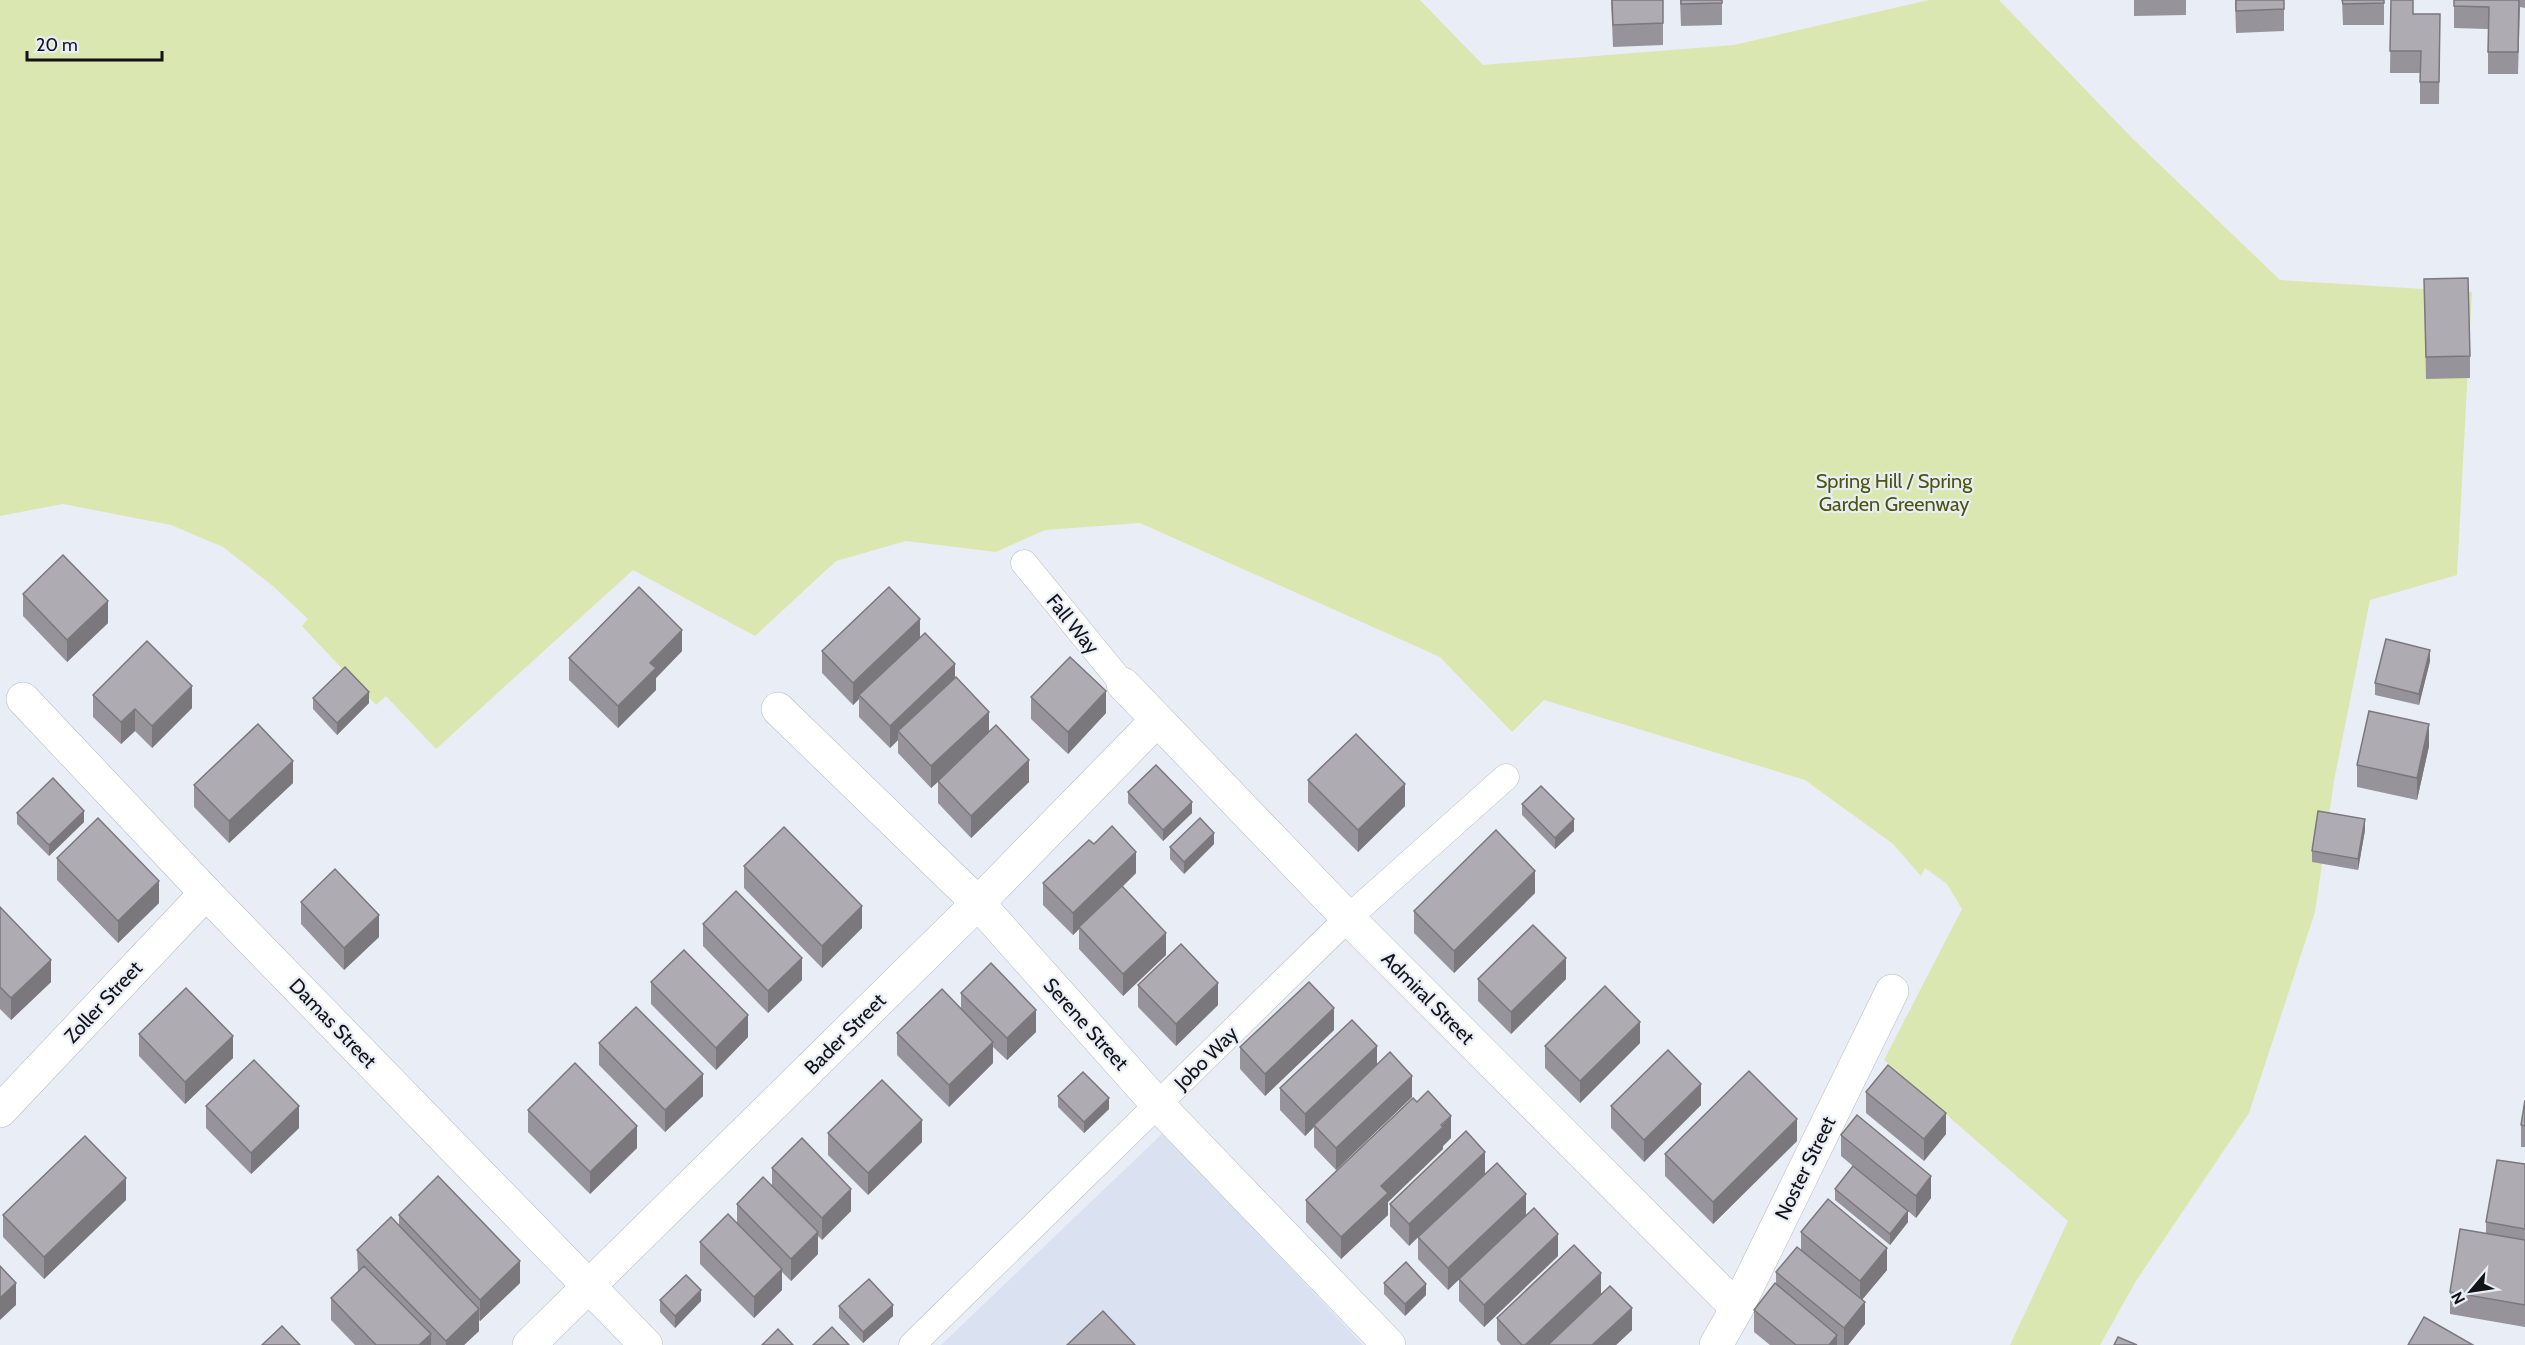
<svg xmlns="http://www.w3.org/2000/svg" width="2525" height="1345" font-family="Cabin,sans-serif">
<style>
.built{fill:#dae1f1}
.green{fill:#dae7b0}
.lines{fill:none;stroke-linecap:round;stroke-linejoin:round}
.service-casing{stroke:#b5b9c2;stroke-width:27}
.minor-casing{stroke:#b5b9c2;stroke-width:34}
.service{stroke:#fff;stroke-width:26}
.minor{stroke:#fff;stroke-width:33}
.wall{fill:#96939a}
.shaded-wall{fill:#7a787d}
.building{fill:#afabb3;stroke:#7a787d;stroke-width:1.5}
.labels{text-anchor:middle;stroke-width:4.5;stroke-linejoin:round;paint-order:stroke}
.park-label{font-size:20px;fill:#4a560c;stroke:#e9edf6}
.street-label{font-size:20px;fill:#111316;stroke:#e9edf6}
</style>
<rect width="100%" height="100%" fill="#e9edf6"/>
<polygon class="built" points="1163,1133 1363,1345 941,1345"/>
<polygon class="green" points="0,0 1420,0 1483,65 1734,45 1929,0 1999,0 2133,139 2280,280 2472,292 2457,575 2370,600 2334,781 2315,912 2249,1113 2136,1281 2100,1345 2010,1345 2068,1221 1884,1060 1962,909 1947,884 1925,868 1921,876 1893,844 1805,780 1544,700 1512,732 1440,657 1140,523 1045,530 996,552 906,541 836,561 755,636 633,570 436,749 386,696 376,705 302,626 308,619 273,586 223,547 171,525 63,504 0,516"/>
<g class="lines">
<defs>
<g id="service">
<polyline points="1024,563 1123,684"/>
<polyline points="912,1345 1348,918 1506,777"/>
</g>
<g id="minor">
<polyline points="1123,684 1348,918 1737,1308"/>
<polyline points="23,699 206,893 646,1345"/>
<polyline points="778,709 978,903 1158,1105 1389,1345"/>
<polyline points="0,1111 206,893"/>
<polyline points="529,1345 978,903 1157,720"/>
<polyline points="1716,1345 1737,1308 1892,991"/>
</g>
</defs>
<use href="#service" class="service-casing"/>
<use href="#minor" class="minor-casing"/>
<use href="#service" class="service"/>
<use href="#minor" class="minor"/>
</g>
<g class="wall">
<polygon points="1611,0 1663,0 1663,45 1613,47"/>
<polygon points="1680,0 1722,0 1722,25 1681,26"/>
<polygon points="2134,0 2186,0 2186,15 2134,16"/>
<polygon points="2235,0 2284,0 2284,31 2236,33"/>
<polygon points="2342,0 2384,0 2384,25 2343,25"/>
<polygon points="2391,0 2413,14 2440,14 2439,104 2420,104 2420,73 2390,73"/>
<polygon points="2454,0 2525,0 2525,8 2520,7 2518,74 2488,74 2488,29 2454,28"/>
<polygon points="2424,279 2470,356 2470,378 2426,379"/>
<polygon points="23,594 108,623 67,662 23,616"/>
<polygon points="920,638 955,678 989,732 1029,782 971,838 938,803 938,782 931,788 898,753 898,740 890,748 859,717 859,699 853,705 822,673 822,651"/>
<polygon points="682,651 656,678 656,690 618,728 569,680 569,658"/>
<polygon points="2430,661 2419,705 2375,695 2375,683"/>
<polygon points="93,695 192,708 152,748 135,731 121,744 93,717"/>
<polygon points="1031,697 1106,713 1068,754 1031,719"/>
<polygon points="313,698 369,703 337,735 313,709"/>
<polygon points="2429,746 2417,800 2357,787 2357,765"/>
<polygon points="1308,780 1405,806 1358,852 1308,802"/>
<polygon points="293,783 229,843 194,807 194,785"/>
<polygon points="1128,792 1192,813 1163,841 1128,803"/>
<polygon points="1522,804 1574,831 1555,849 1522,815"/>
<polygon points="17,813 84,822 49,856 17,824"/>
<polygon points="2365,830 2358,870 2312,862 2312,851"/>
<polygon points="1094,844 1136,873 1122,887 1166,955 1123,996 1079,949 1079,929 1073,935 1043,905 1043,883"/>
<polygon points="1214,844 1184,874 1170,859 1170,847"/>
<polygon points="57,858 159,903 118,943 57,880"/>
<polygon points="744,866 862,928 822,968 744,888"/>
<polygon points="1535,893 1454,973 1414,933 1414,911"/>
<polygon points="301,902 379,937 344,970 301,924"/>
<polygon points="0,907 51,982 11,1020 0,1009"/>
<polygon points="703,924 802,980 768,1013 703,946"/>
<polygon points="1478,979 1566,979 1511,1034 1478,1001"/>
<polygon points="651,982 748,1037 716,1070 651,1004"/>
<polygon points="1138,985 1218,1005 1176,1046 1138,1007"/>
<polygon points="961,993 1036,1032 1007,1060 993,1047 993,1063 949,1107 897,1055 897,1033 961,1009"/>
<polygon points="1334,1030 1265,1096 1240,1069 1240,1047"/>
<polygon points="139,1034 233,1058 185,1104 139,1056"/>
<polygon points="599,1043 703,1096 665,1132 599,1065"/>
<polygon points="1640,1043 1580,1103 1545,1068 1545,1046"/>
<polygon points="1377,1064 1412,1097 1336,1170 1314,1147 1314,1127 1305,1136 1280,1110 1280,1088"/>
<polygon points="1866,1092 1946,1134 1924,1161 1866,1113"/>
<polygon points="1058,1096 1109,1109 1084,1133 1058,1107"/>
<polygon points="2525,1100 2525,1147 2521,1147 2521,1125"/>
<polygon points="1701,1105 1644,1162 1611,1128 1611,1106"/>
<polygon points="206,1106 299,1128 251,1174 206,1128"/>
<polygon points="528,1110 637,1148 590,1194 528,1132"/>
<polygon points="1466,1131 1409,1246 1390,1226 1390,1204"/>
<polygon points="828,1133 922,1142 868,1195 828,1155"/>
<polygon points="1841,1135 1931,1198 1916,1218 1908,1211 1908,1222 1890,1245 1835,1200 1835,1189 1895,1201 1841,1156"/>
<polygon points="1451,1138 1443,1146 1443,1149 1388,1202 1388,1215 1341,1259 1306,1222 1306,1200"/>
<polygon points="1797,1141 1713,1224 1665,1176 1665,1154"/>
<polygon points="2525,1164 2525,1327 2450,1314 2450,1292 2486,1233 2486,1222"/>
<polygon points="772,1168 851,1211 822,1240 818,1236 818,1254 791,1281 782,1272 782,1290 754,1318 700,1264 700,1242 737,1223 737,1204 772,1186"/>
<polygon points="126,1200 44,1279 3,1237 3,1215"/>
<polygon points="399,1215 520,1283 480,1321 479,1320 479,1331 464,1345 355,1345 331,1320 331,1298 358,1272 357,1250 399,1226"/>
<polygon points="1526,1216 1558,1256 1484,1327 1459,1301 1459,1279 1448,1290 1418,1259 1418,1237"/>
<polygon points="1801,1232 1887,1270 1862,1300 1865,1324 1848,1345 1770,1345 1754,1332 1754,1310 1776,1284 1776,1272 1801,1250"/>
<polygon points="1384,1283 1426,1295 1405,1316 1384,1294"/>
<polygon points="1601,1295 1632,1330 1616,1345 1501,1345 1497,1340 1497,1318"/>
<polygon points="660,1300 701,1301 675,1328 660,1312"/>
<polygon points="839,1306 893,1316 863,1343 839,1318"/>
</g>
<g class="shaded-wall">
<polygon points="108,601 108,623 67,662 67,640"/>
<polygon points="920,619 920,641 859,695 859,699 853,705 853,683"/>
<polygon points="682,630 682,651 656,678 656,690 618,728 618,706 650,663"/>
<polygon points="2430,650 2430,661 2419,705 2419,694"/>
<polygon points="955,664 955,686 898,731 898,740 890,748 890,726"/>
<polygon points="192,686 192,708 152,748 152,726"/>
<polygon points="1106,691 1106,713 1068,754 1068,732"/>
<polygon points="369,692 369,703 337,735 337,723"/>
<polygon points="135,709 135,731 121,744 121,722"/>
<polygon points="989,712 989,734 931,788 931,766"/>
<polygon points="2429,724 2429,746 2417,800 2417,778"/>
<polygon points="1029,760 1029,782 971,838 971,816"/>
<polygon points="293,761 293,783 229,843 229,821"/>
<polygon points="1405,784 1405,806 1358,852 1358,830"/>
<polygon points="1192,802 1192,813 1163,841 1163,830"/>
<polygon points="84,811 84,822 49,856 49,845"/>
<polygon points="1574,819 1574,831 1555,849 1555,838"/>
<polygon points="2365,819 2365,830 2358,870 2358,859"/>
<polygon points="1214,833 1214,844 1184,874 1184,862"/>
<polygon points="1136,852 1136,873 1073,935 1073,913"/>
<polygon points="1535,871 1535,893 1454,973 1454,951"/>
<polygon points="159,881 159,903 118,943 118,921"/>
<polygon points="862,906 862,928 822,968 822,946"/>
<polygon points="379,915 379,937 344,970 344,948"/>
<polygon points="1166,933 1166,955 1123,996 1123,974"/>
<polygon points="802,958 802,980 768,1013 768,991"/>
<polygon points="1566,958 1566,979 1511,1034 1511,1012"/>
<polygon points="51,960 51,982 11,1020 11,998"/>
<polygon points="1218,983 1218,1005 1176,1046 1176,1024"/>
<polygon points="1334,1008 1334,1030 1265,1096 1265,1074"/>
<polygon points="1036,1010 1036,1032 1007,1060 1007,1038"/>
<polygon points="748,1015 748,1037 716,1070 716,1048"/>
<polygon points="1640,1022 1640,1043 1580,1103 1580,1081"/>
<polygon points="233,1036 233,1058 185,1104 185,1082"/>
<polygon points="993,1042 993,1063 949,1107 949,1085"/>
<polygon points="1377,1046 1377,1067 1314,1125 1314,1127 1305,1136 1305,1114"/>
<polygon points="703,1074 703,1096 665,1132 665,1110"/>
<polygon points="1412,1076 1412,1097 1336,1170 1336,1148"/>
<polygon points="1701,1084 1701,1105 1644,1162 1644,1140"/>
<polygon points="1109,1098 1109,1109 1084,1133 1084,1122"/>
<polygon points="299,1106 299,1128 251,1174 251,1153"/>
<polygon points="1946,1113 1946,1134 1924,1161 1924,1139"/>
<polygon points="1451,1116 1451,1138 1443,1146 1443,1149 1388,1202 1388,1215 1341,1259 1341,1237 1381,1186"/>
<polygon points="1797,1119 1797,1141 1713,1224 1713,1202"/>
<polygon points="922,1120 922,1142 868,1195 868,1173"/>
<polygon points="637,1126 637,1148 590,1194 590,1172"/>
<polygon points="1485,1152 1485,1174 1409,1246 1409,1224"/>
<polygon points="1931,1176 1931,1198 1916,1218 1916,1196"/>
<polygon points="126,1178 126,1200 44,1279 44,1257"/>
<polygon points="851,1189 851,1211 822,1240 822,1218"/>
<polygon points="1526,1194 1526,1216 1448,1290 1448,1268"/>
<polygon points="1908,1211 1908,1222 1890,1245 1890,1234"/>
<polygon points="818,1232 818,1254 791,1281 791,1259"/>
<polygon points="1558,1234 1558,1256 1484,1327 1484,1305"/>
<polygon points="1887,1248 1887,1270 1860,1302 1860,1281"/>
<polygon points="520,1261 520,1283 480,1321 480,1300"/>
<polygon points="782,1269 782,1290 754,1318 754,1297"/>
<polygon points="1601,1273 1601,1295 1548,1345 1525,1345"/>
<polygon points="16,1283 16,1305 0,1320 0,1298"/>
<polygon points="1426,1284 1426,1295 1405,1316 1405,1304"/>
<polygon points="701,1290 701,1301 675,1328 675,1316"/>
<polygon points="1865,1302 1865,1324 1848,1345 1844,1345 1844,1328"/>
<polygon points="893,1305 893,1316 863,1343 863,1332"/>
<polygon points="1632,1308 1632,1330 1616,1345 1592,1345"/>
<polygon points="479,1309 479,1331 464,1345 446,1345 446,1341"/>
<polygon points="431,1334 431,1345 419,1345"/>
<polygon points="1837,1335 1837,1345 1829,1345"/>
</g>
<g class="building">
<polygon points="1612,0 1663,0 1663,23 1613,25"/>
<polygon points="1681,0 1722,0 1722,3 1681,4"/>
<polygon points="2236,0 2284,0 2284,9 2236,11"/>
<polygon points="2342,0 2384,0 2384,3 2343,4"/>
<polygon points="2391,0 2413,0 2413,14 2440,14 2439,82 2420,82 2421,51 2390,51"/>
<polygon points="2454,0 2519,0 2518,52 2488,52 2489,7 2454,6"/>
<polygon points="2468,278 2470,356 2426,357 2424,279"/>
<polygon points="63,555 108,601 67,640 23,594"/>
<polygon points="639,587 682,630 650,663 656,668 618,706 569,658"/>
<polygon points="889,587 920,619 853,683 822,651"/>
<polygon points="925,633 955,664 890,726 859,695"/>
<polygon points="2386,639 2430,650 2419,694 2375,683"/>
<polygon points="147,641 192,686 152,726 135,709 121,722 93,695"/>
<polygon points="1070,657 1106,691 1068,732 1031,697"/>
<polygon points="345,667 369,692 337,723 313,698"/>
<polygon points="956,677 989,712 931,766 898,731"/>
<polygon points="2369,711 2429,724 2417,778 2357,765"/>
<polygon points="258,724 293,761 229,821 194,785"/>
<polygon points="996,725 1029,760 971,816 938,781"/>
<polygon points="1356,734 1405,784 1358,830 1308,780"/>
<polygon points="1156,765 1192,802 1163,830 1128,792"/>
<polygon points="53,778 84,811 49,845 17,813"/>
<polygon points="1541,786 1574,819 1555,838 1522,804"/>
<polygon points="2318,811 2365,819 2358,859 2312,851"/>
<polygon points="98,818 159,881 118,921 57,858"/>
<polygon points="1200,818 1214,833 1184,862 1170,847"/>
<polygon points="1112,826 1136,852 1073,913 1043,883 1089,840 1094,844"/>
<polygon points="784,827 862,906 822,946 744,866"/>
<polygon points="1496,830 1535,871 1454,951 1414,911"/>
<polygon points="335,869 379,915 344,948 301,902"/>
<polygon points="1122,886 1166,933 1123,974 1079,927"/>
<polygon points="736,891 802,958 768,991 703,924"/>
<polygon points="0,907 51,960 11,998 0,987"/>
<polygon points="1533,925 1566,958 1511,1012 1478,979"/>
<polygon points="1181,944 1218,983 1176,1024 1138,985"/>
<polygon points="684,950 748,1015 716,1048 651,982"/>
<polygon points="991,963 1036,1010 1007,1038 961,993"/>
<polygon points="1309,982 1334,1008 1265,1074 1240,1047"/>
<polygon points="1605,986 1640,1022 1580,1081 1545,1046"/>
<polygon points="186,988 233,1036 185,1082 139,1034"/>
<polygon points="942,989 993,1042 949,1085 897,1033"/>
<polygon points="636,1007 703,1074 665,1110 599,1043"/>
<polygon points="1352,1020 1377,1046 1305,1114 1280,1088"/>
<polygon points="1668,1050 1701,1084 1644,1140 1611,1106"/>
<polygon points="1390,1052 1412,1076 1336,1148 1314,1125"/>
<polygon points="254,1060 299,1106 251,1153 206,1106"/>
<polygon points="575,1063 637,1126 590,1172 528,1110"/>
<polygon points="1888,1065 1946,1113 1924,1139 1866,1092"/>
<polygon points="1749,1071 1797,1119 1713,1202 1665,1154"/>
<polygon points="1083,1072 1109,1098 1084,1122 1058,1096"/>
<polygon points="882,1080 922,1120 868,1173 828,1133"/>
<polygon points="1428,1091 1451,1116 1441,1125 1443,1127 1381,1186 1388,1193 1341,1237 1306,1200 1413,1098 1417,1102"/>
<polygon points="2525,1100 2525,1126 2521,1125"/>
<polygon points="1857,1115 1931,1176 1916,1196 1841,1135"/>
<polygon points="1466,1131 1485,1152 1409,1224 1390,1204"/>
<polygon points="85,1136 126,1178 44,1257 3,1215"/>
<polygon points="802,1138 851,1189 822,1218 772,1168"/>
<polygon points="2497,1160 2525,1164 2525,1229 2486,1222"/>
<polygon points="1497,1163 1526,1194 1448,1268 1418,1237"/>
<polygon points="1853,1166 1908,1211 1890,1234 1835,1189"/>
<polygon points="438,1176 520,1261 480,1300 399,1215"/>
<polygon points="763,1177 818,1232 791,1259 737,1204"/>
<polygon points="1828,1199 1887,1248 1860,1281 1801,1232"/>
<polygon points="1534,1208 1558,1234 1484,1305 1459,1279"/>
<polygon points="728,1214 782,1269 754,1297 700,1242"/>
<polygon points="391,1217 479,1309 446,1341 357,1250"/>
<polygon points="2460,1229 2525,1240 2525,1305 2450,1292"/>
<polygon points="1574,1245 1601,1273 1525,1345 1522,1345 1497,1318"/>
<polygon points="1797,1247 1865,1302 1844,1328 1776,1272"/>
<polygon points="1406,1262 1426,1284 1405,1304 1384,1283"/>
<polygon points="0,1266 16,1283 0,1298"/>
<polygon points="364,1266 431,1334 419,1345 376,1345 331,1298"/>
<polygon points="686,1275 701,1290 675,1316 660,1300"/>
<polygon points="869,1279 893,1305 863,1332 839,1306"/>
<polygon points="1775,1283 1837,1335 1829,1345 1796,1345 1754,1310"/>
<polygon points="1610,1286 1632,1308 1592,1345 1548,1345"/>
<polygon points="1103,1311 1135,1345 1067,1345"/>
<polygon points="2424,1317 2473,1345 2408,1345"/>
<polygon points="282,1326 300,1345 262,1345"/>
<polygon points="832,1327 849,1345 813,1345"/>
<polygon points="778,1329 793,1345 762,1345"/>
<polygon points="2118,1337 2137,1345 2114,1345"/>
</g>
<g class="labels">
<g class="park-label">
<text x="1894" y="488">Spring Hill / Spring<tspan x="1894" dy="23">Garden Greenway</tspan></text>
</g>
<g class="street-label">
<text transform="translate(1073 624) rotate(51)" y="7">Fall Way</text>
<text transform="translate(1428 998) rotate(45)" y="7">Admiral Street</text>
<text transform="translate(103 1002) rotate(-47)" y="7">Zoller Street</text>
<text transform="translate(333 1023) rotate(46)" y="7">Damas Street</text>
<text transform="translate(1086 1024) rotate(48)" y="7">Serene Street</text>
<text transform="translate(845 1034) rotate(-45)" y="7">Bader Street</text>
<text transform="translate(1206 1058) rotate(-45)" y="7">Jobo Way</text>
<text transform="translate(1805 1168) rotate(-64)" y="7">Noster Street</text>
</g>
</g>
<g transform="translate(2471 1291) rotate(241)" stroke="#e9edf6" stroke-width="4.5" paint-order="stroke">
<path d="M0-4.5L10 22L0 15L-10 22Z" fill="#111316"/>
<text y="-9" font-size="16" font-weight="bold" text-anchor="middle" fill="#111316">N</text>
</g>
<path d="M27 51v9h135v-9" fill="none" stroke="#111316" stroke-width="3"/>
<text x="36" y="51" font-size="18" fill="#111316" stroke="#e9edf6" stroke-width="4.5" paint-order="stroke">20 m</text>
</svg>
